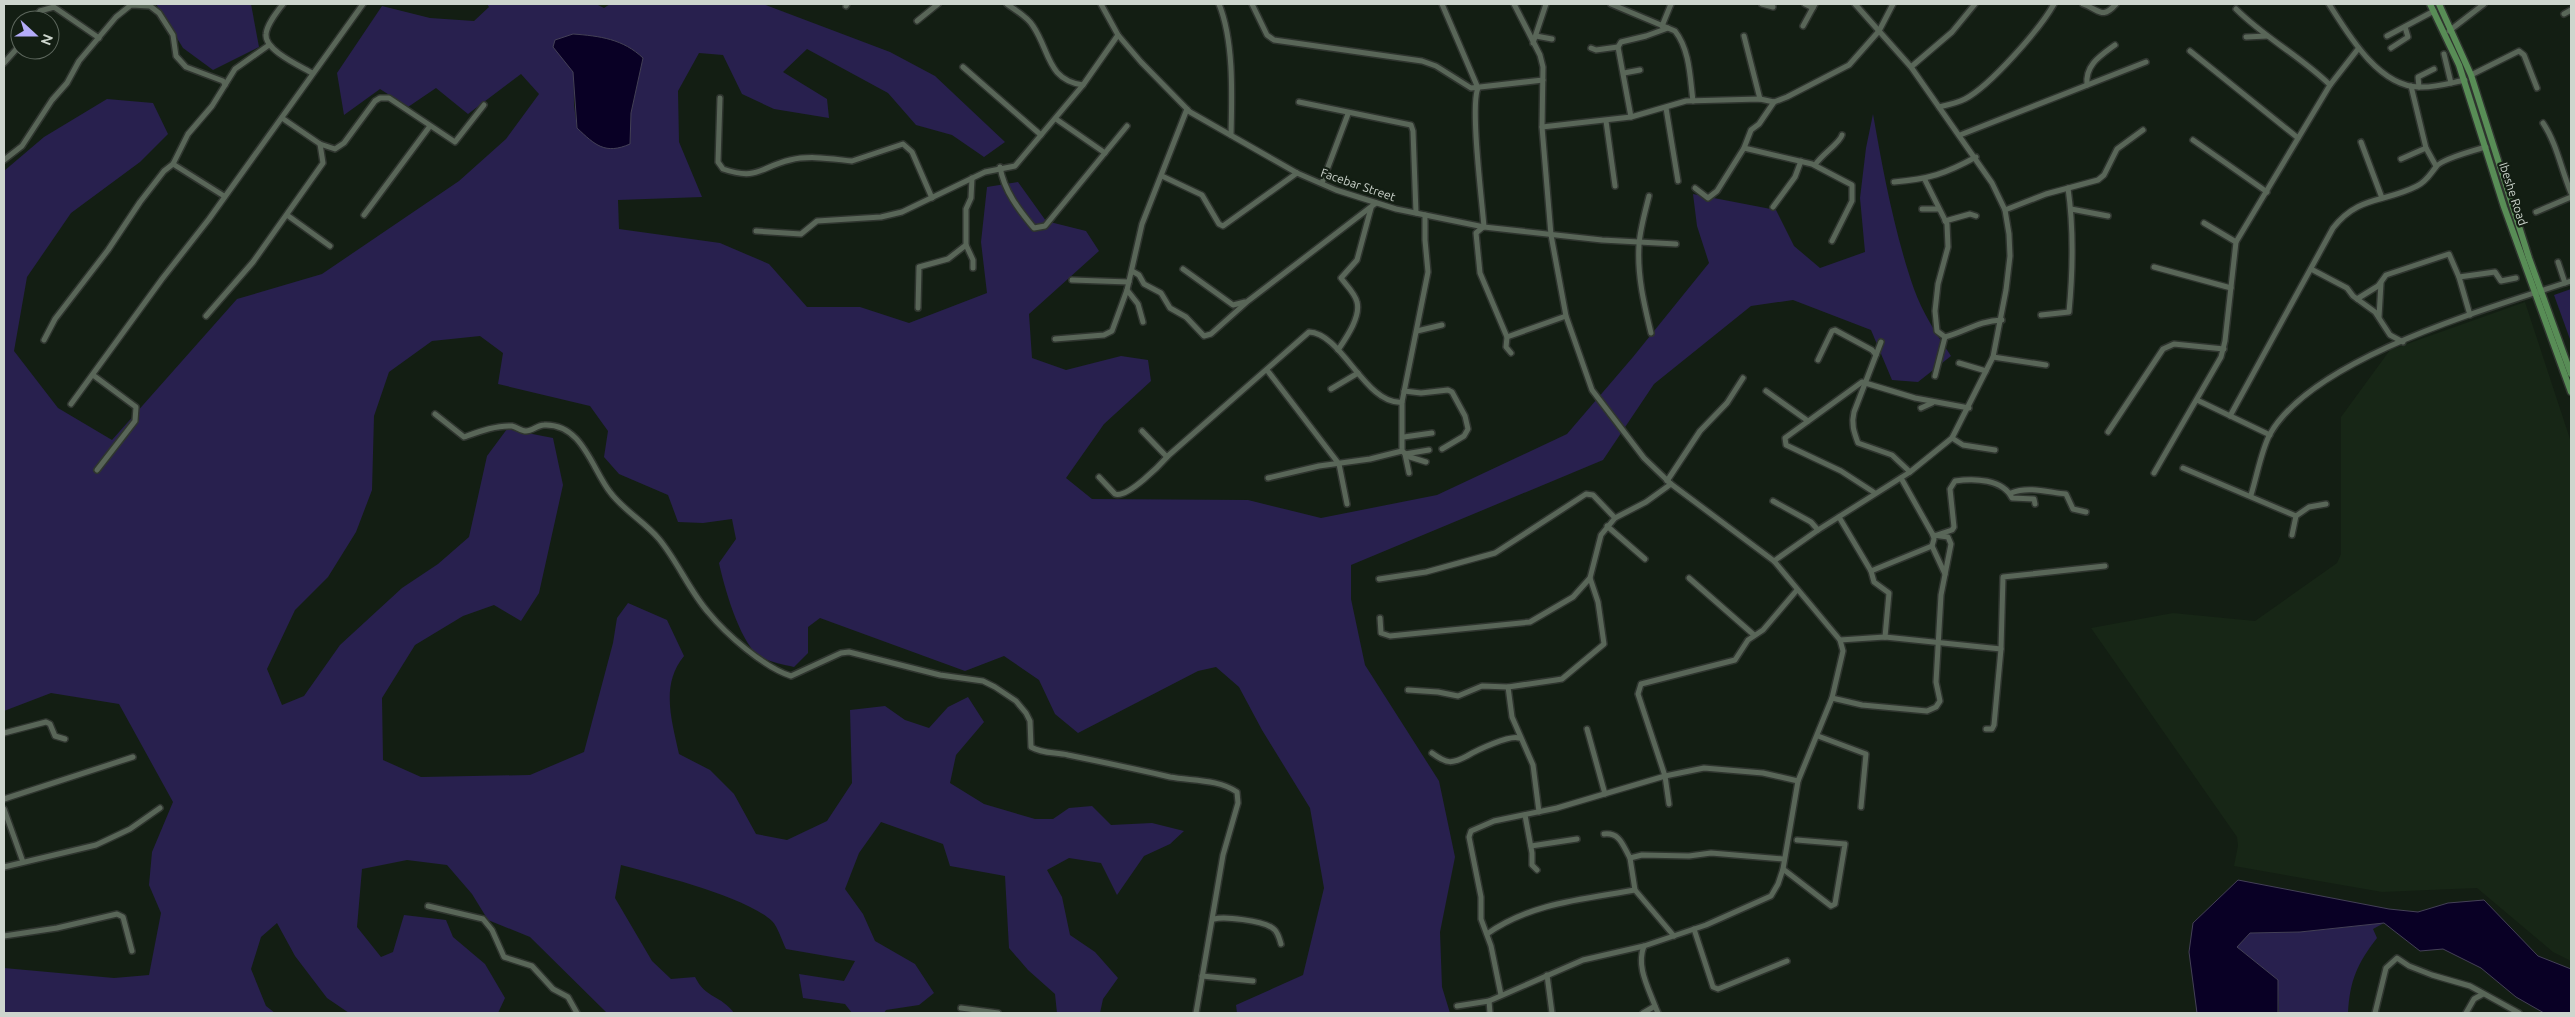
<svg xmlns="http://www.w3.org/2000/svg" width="2575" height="1017" font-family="Ubuntu,sans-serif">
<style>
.built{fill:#172616}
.green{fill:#28204e;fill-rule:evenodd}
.water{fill:#090025;stroke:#444057}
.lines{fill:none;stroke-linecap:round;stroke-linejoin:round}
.minor-casing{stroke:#2f352f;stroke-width:8}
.major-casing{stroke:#2f352f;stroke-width:9}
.minor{stroke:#596658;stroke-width:5}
.major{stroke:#588d56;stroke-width:6}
.labels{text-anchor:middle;stroke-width:4.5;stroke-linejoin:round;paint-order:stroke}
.street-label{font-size:12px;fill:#cdd5cd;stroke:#131e13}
</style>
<rect width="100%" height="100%" fill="#131e13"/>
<polygon class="built" points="2525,302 2571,442 2571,961 2553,952 2477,888 2382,892 2234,866 2238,846 2237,837 2091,628 2173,613 2255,621 2337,563 2341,554 2341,417 2390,350"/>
<g class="green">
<polygon points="156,4 251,4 259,47 213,70 183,48"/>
<path d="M487,4H596L604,8L610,4H763L890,52L935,76L1005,142L984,157L952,135L916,125L888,93L807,49L783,72L827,99L829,118L774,109L742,94L723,55L699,53L678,91L679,142L702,197L618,200L619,229L720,243L769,264L807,307H860L909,323L987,293L981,242L987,187L1018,182L1046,221L1086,231L1099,251L1029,314L1032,358L1066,370L1121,356L1148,360L1151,381L1104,424L1066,478L1092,499L1248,500L1321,518L1437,495L1567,434L1633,357L1709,263L1697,226L1693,194L1776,210L1794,246L1820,268L1865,252L1860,198L1866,148L1873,114C1883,171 1895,235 1914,289C1922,312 1937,335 1951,356L1918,382L1892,380L1871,330L1793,300L1751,306L1654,384L1603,460L1351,565V599L1365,665L1439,781L1455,857L1440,932L1442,987L1450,1013H1237L1236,1005L1303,975L1324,888L1310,808L1262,730L1239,687L1216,667L1198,671L1078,733L1055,714L1039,680L1004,656L965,671L820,618L808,627V653L794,667C782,664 768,662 758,655C739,640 724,586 719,563L736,539L732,519L703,523L678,522L668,495L619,474L604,457L608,431L590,406L498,384L503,353L480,336L432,341L389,372L374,416L372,490L356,532L328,577L295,610L267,669L282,705L304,696L340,645L402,588L438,564L469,537L487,456L507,429L553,438L563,485L539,593L521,621L494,605L463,616L415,645L382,698L383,760L421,777L530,775L584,752L613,643L617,618L628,603L667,620L684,656C660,685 672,721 679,754L710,770L734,794L756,834L787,840L827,821L852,783L850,710L885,706L905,720L929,728L948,707L968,697L984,722L956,755L950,783L984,804L1035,819H1053L1069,808L1092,806L1111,825L1152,823L1184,831L1170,844L1144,856L1117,895L1101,863L1069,858L1047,870L1062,897L1070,935L1095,952L1118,978L1103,999L1100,1013H1057L1055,994L1028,970L1009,948L1005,876L950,866L943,844L881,822L859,853L845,889L863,914L875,941L915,964L934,993L919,1005L886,1010L884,1013H852L845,1004L803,998L799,974L844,981L855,961L786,949C782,941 778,927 772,921C745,896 658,875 621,865L615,898L652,961L671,979L695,977C706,999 721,995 734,1013H607L530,937L488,920L472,894L447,865L407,860L362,869L357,927L381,957L393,952L404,915L446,920L453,937L485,964L505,998L498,1013H349L327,998L295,956L277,923L261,937L251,969L266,1006L275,1013H4V968L114,978L149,975L161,913L149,885L152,852L173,802L119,704L51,693L4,711V171L44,137L107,99L153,103L168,134L140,162L71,213L27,277L14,351L58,408L112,440L237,299L322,274L459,181L506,139L539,94L521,74L468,114L436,88L408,107L380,89L344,115L337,73L382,6L430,18L474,21L489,7ZM573,34C600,36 623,39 643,58L631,113L630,144L577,128L574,105Z"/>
<polygon points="2571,289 2571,342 2554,295"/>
<path d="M2384,923L2373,929L2377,938C2357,964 2350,980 2348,1013L2279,1012L2278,980L2237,947L2250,933L2300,932Z"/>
</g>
<g class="water">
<path d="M573,34C600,36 623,39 643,58L631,113L630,144C605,155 595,145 577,128L573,72L553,47L555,40Z"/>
<polygon points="2238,880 2389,909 2418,912 2448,903 2484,900 2538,956 2571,969 2571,1013 2544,1013 2516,997 2481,968 2443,949 2420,951 2384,923 2300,932 2250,933 2237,947 2278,980 2278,1013 2197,1013 2189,952 2193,923"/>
</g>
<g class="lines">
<defs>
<g id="minor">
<path d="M283,4C277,12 267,24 266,34C264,50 300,66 312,73"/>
<path d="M1007,4C1015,10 1028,17 1033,26C1050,51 1047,80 1083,85"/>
<polyline points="1101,4 1118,35 1141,62 1190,112 1297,173 1336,190 1396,209 1484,227 1602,240 1676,244"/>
<path d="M1219,4C1234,41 1232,95 1231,135"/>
<polyline points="1252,4 1267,35 1274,40 1422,61 1436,66 1471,88 1543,80"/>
<path d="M1442,4L1478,88C1470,106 1482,201 1484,227"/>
<path d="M1611,4L1675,31C1690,50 1690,78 1693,101"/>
<polyline points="1762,4 1773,7"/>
<polyline points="1805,4 1813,8"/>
<path d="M2083,4C2100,10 2102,20 2116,4"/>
<path d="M2329,4C2348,34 2378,86 2419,87C2434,88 2450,83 2465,80"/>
<polyline points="846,6 847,4"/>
<path d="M2236,9C2265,38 2300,56 2330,85"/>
<polyline points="2564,14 2571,10"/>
<polyline points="33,20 40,11 54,7 99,38"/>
<polyline points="917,21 938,4"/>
<polyline points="1662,26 1671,4"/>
<polyline points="1803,26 1815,4"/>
<polyline points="2449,31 2484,4"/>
<polyline points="1536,36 1552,39"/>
<polyline points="1744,36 1760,99"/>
<polyline points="2387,36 2434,11"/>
<polyline points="2246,37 2267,36"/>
<polyline points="1533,43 1546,4"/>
<polyline points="1618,47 1631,117"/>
<polyline points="1591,48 1596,50 1618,47 1621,42 1646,36 1668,28"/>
<polyline points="2391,48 2408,37 2405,27"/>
<polyline points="2190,51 2298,138"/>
<polyline points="2444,54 2451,83"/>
<polyline points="4,63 20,45"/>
<polyline points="963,67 1041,135"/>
<polyline points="1911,67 1952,32 1975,4"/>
<polyline points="1624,73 1640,70"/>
<polyline points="2471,75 2519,51 2524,55 2537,88"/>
<path d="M2087,85C2085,65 2100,56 2115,45"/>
<polyline points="2411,86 2426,148 2436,166"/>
<polyline points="2419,87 2418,77 2434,69"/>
<path d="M720,98L718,162L723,169C758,181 760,167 790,160C810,155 832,159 852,161L903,144L912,152L932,198"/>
<polyline points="1299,102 1411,125 1413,131 1416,213"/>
<path d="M1939,107C1948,105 1957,103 1965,99C1990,86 2040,29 2054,4"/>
<polyline points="1666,108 1678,181"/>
<polyline points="282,118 320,144 335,149 344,143 375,101 380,98 389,98 455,142 484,105"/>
<polyline points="1056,119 1105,153"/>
<polyline points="1606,121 1615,186"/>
<path d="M2543,123C2557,144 2561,169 2571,193"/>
<polyline points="1542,127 1631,117 1686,101 1760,99 1774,102 1787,97 1849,65 1879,31 1893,4"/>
<polyline points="1960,135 2146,62"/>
<polyline points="2193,140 2267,192"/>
<polyline points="2361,142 2382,198"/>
<polyline points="1744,148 1812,164 1852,185 1852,201 1832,241"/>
<polyline points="2401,159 2426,148"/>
<polyline points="4,160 22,146 52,100 67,83 79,61 116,17 131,5 150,6 159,13 173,35 176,56 186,67 223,81 225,85"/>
<polyline points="173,164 224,196"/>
<path d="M1815,165C1822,154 1840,143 1842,135"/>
<path d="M1000,167C1004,191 1019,210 1034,228L1045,226L1127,126"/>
<polyline points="1162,176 1202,195 1219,224 1223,226 1297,173"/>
<path d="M1925,180L1947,224L1948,247L1938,284L1935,311L1937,331L1945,337C1967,331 1978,321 2002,320"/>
<path d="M1894,182C1929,179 1945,174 1976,157"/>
<polyline points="1322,183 1348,114"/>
<polyline points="1695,188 1708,198 1717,191 1744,148 1751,130 1759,124 1774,102"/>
<path d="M1649,196C1645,212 1640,229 1639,245C1637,275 1644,304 1651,333"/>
<polyline points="1773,207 1795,177 1801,161"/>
<polyline points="1922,209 1938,209"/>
<polyline points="2071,209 2108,216"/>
<polyline points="2005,210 2046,194 2098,180 2104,175 2117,149 2143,130"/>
<polyline points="2536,212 2571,197"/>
<polyline points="287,215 330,246"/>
<polyline points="364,215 430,126"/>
<polyline points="1945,221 1970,214 1976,216"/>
<polyline points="2204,223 2236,242"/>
<polyline points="1483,227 1476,233 1480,273 1507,337 1506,347 1511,353"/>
<polyline points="756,231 801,234 817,221 881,217 902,212 985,172 1015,166 1083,85 1118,35"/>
<polyline points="966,245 973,260 973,268"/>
<polyline points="2558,262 2565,283"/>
<polyline points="2154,267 2231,288"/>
<polyline points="1183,269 1233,305 1245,302"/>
<polyline points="2311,269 2347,288 2353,296 2375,312 2390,335 2403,342"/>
<polyline points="1132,271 1139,275 1144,284 1161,293 1170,308 1186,317 1204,336 1211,334 1248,301 1376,203"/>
<polyline points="2459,277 2495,272 2501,281 2516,278"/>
<polyline points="1072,280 1129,282"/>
<polyline points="1127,290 1138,304 1143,322"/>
<polyline points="2357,299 2378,286 2386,275 2449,254 2459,277 2470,315"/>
<polyline points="918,308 919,267 948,259 966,245 966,209 971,198 972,178"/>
<path d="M2041,315L2069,312C2073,270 2074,230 2068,188"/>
<polyline points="206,316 253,262 323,163 320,144"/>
<polyline points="2379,317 2381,283"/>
<polyline points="1417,331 1442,325"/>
<polyline points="1507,337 1566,316"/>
<polyline points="1055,339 1104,335 1112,331 1127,290 1142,224 1187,109"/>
<polyline points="44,340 55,319 108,250 140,202 164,171 173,164 188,134 212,106 235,69 269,45"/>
<path d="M1881,342L1854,412C1851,424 1854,432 1858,443L1892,455L1910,472"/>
<path d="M1338,350C1346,338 1361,317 1357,302C1355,293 1346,285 1341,278L1357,260L1371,208"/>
<polyline points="1993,357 2046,365"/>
<polyline points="1818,360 1832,331 1835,330 1872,350 1876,355"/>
<polyline points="1959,363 1986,371"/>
<polyline points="1267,370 1339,464 1347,504"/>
<polyline points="93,375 136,407 135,421 97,470"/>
<polyline points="1935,376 1945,337"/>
<polyline points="1331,389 1358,373"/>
<polyline points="1404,391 1421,393 1448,390 1452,392 1465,416 1468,429 1464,436 1442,449"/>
<polyline points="1766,391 1808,421"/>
<polyline points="2197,400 2270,435"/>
<polyline points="71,404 162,279 209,219 363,4"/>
<polyline points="1921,408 1932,403"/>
<path d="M435,414L464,437C478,432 496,425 512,426C517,427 521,431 526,431C532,431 538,425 544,425C582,423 592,469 610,492C623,510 645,522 659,539C678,562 689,590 708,612C726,634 763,667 791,676L841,653L849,652L940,675L983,681L995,687L1016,701L1026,713L1030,721L1031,747C1043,754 1055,752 1068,755C1102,762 1136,769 1170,777C1192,781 1218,779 1237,792L1238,803L1223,855L1196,1013"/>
<path d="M2230,416L2333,228C2359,195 2384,203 2417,186C2427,181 2430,174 2436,167C2441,159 2476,150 2486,147"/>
<polyline points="1142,431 1167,457"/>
<polyline points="2108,432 2163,349 2174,344 2224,349"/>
<polyline points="1404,437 1432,433"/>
<polyline points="1952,438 1963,445 1995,450"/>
<polyline points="1402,451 1402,402 1428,272 1425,240 1425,215"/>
<polyline points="1402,451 1410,457 1426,462"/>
<polyline points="1405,454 1429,450"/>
<polyline points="1405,454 1409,473"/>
<polyline points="2183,468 2296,516"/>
<polyline points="2154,473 2221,357 2225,341 2236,242 2330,85 2358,49"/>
<path d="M1099,477L1115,494C1127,499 1161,464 1169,455L1309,332C1342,333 1366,406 1402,402"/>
<polyline points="1268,478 1319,466 1370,459 1402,451"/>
<polyline points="1901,478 1933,535 1934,539 1932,546 1945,574"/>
<polyline points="1667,481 1700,431 1727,403 1743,378"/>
<polyline points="1875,493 1841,471 1786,445 1785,438 1862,382 1915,398 1969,408"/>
<path d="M2011,493C2028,486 2047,492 2066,494L2073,509L2086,512"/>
<path d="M2251,495C2257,476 2261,451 2270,434C2314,357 2490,308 2571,281"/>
<polyline points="1773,501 1811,522 1818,530"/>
<polyline points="1839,517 1871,571 1874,582 1889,593 1885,637"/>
<polyline points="1607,526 1645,559"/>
<path d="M1937,535L1952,530L1954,527L1950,489L1955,481C1974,478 2003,479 2012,498L2034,499L2035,504"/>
<polyline points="2292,535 2296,516 2309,507 2326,504"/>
<polyline points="1774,561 1818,530 1910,472 1952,438 1993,357 2006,290 2010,256 2009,234 2005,210 1992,183 1911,67 1855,4"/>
<polyline points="1871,571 1932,546"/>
<polyline points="1689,578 1754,635"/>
<polyline points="1379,579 1426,572 1495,553 1586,494 1593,495 1615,518"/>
<polyline points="1380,618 1381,633 1390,636 1530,622 1573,597 1590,578"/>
<polyline points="1840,640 1885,637 2001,649"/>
<polyline points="1508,687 1512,717 1533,765 1539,812"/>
<polyline points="1408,690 1438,692 1458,696 1482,686 1508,687 1556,680 1562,679 1604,644 1598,602 1590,578 1601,535 1615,518 1646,502 1671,484"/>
<polyline points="1832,698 1862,705 1927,711 1936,707 1940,701 1936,682 1941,595 1951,544 1948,537 1933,535"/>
<polyline points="1587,729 1605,794"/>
<polyline points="1986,729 1992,729 1994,725 2001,649 2003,577 2105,566"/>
<polyline points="4,733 46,722 50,724 55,736 65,739"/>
<polyline points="1818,736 1866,754 1861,807"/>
<path d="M1432,753C1447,764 1452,764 1467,756C1477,750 1509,735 1519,738"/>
<polyline points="4,799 133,757"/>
<polyline points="1669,804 1665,776 1638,694 1641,684 1735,660 1748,640 1763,630 1797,590"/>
<polyline points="4,809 23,862"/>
<polyline points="1525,815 1532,853 1532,865 1537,870"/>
<path d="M1604,834C1620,832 1623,846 1630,858"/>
<polyline points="1531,846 1577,839"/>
<polyline points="4,867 96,845 130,829 160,808"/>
<polyline points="1783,869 1831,906 1835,904 1845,844 1797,840"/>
<polyline points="428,906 483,919 492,930 504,957 532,966 553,989 568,997 577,1013"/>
<path d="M1214,919C1225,916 1261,921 1271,927C1277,930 1279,937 1281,944"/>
<polyline points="1694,929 1713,987 1718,989 1787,961"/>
<path d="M1487,934C1530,903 1585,899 1635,890"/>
<polyline points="4,936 57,928 117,914 123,917 132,951"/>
<polyline points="1674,936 1635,890 1630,858 1642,855 1689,856 1711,853 1783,859"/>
<polyline points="1547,975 1552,1013"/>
<polyline points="1202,976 1253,981"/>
<polyline points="1501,995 1491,946 1481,919 1481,897 1469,837 1471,831 1494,821 1557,808 1665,776 1704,768 1763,773 1798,781"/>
<polyline points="1489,1001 1490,1013"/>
<polyline points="1457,1006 1489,1001 1583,960 1644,946 1706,925 1771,896 1778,884 1783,869 1798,781 1832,698 1843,651 1840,640 1774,561 1671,484 1644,458 1592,390 1566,316 1551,235 1542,127 1543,67 1540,55 1514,4"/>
<polyline points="1655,1006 1658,1013"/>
<polyline points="961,1008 998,1013"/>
<path d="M1643,1013L1655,1006C1648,987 1636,966 1644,946"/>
<polyline points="2375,1013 2386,968 2397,958 2409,966 2432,975 2470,986 2519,1013"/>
<polyline points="2466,1013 2474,999 2483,994"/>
</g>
<g id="major">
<polyline points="2430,4 2459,65 2504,207 2571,392"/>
<polyline points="2439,4 2471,75 2529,258 2571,374"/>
</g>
</defs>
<use href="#minor" class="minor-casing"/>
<use href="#major" class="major-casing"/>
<use href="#minor" class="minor"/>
<use href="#major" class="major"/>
</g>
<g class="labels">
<g class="street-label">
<text transform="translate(1358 185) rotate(19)" y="4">Facebar Street</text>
<text transform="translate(2513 194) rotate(72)" y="4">Ibeshe Road</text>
</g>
</g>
<rect width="2575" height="1017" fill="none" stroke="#cdd5cd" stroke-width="10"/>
<g transform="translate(35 35) rotate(111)"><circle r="24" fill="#131e13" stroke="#5d675d"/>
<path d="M0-4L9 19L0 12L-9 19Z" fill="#b4acf9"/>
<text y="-8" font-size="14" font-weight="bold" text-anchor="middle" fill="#cdd5cd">N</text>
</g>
</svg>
